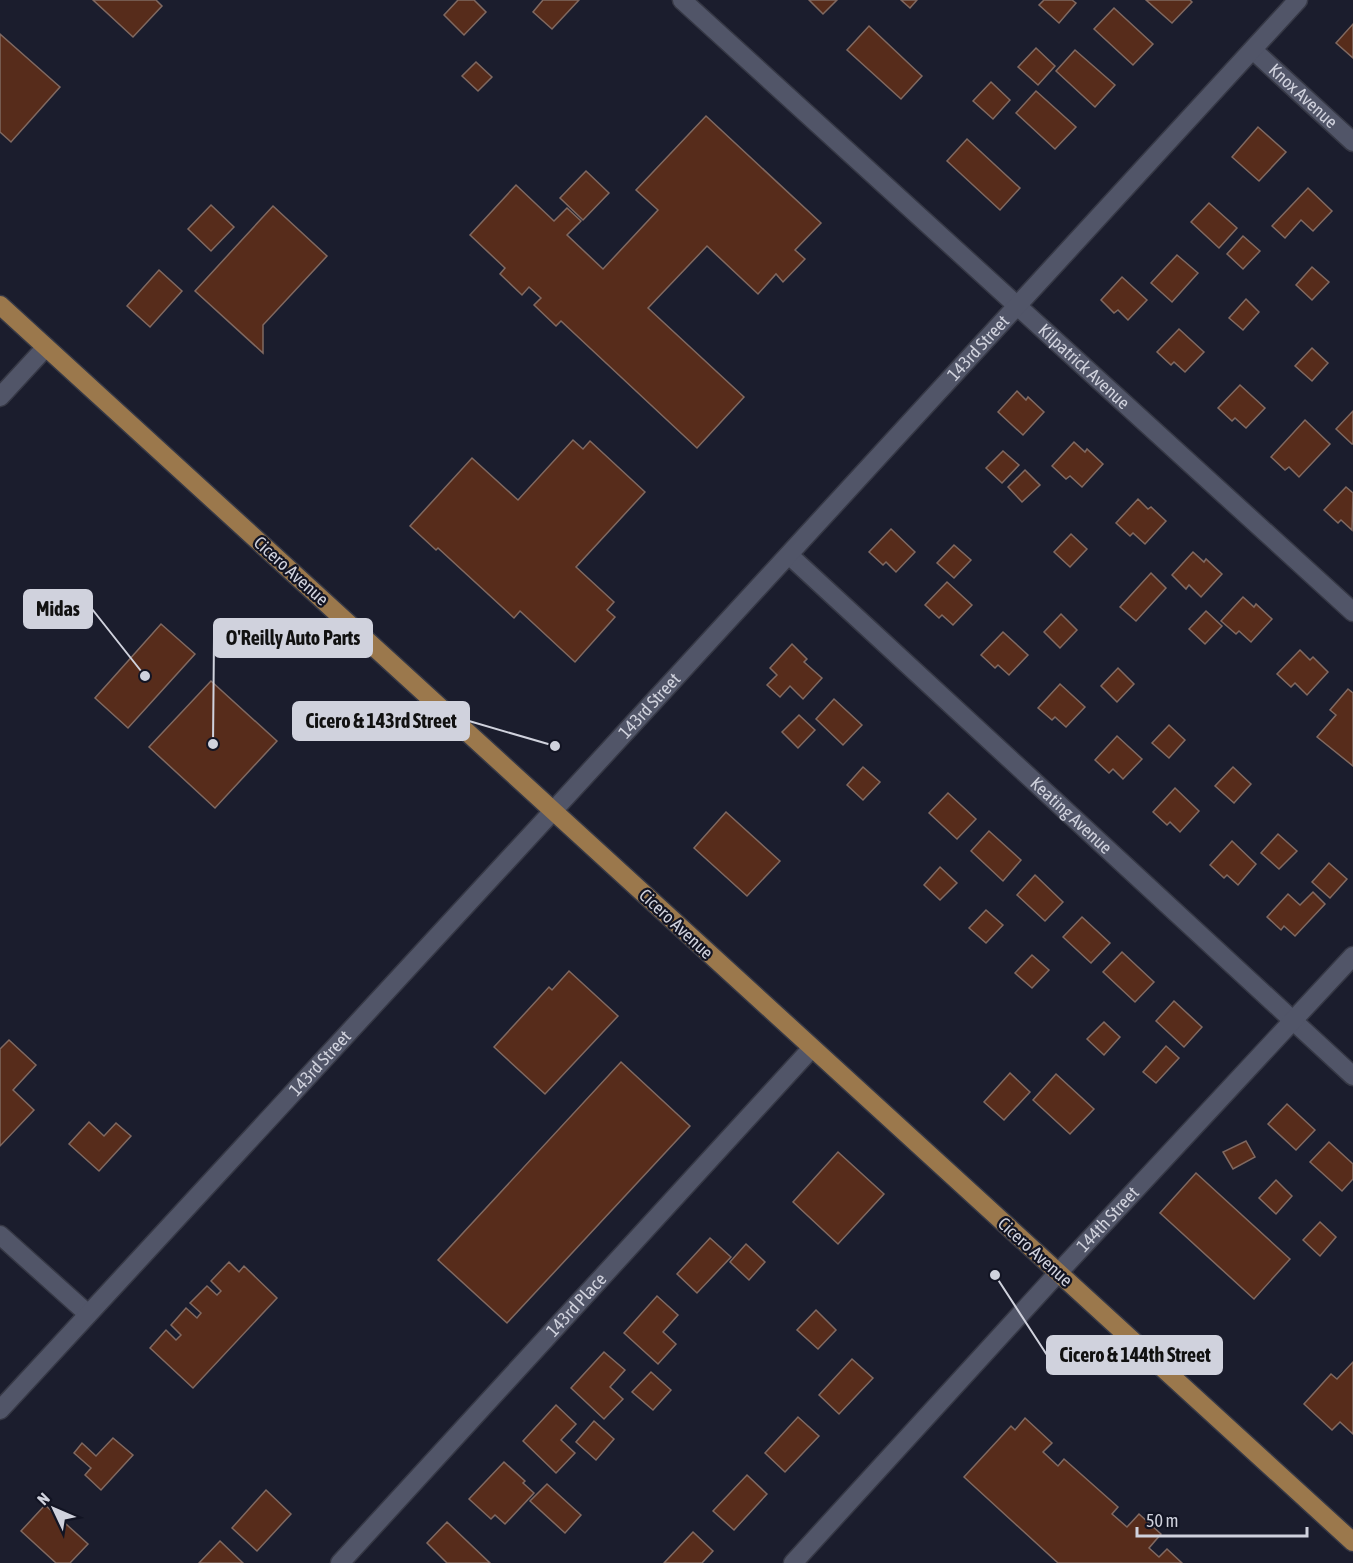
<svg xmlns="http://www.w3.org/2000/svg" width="1353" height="1563" font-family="'Asap Condensed',sans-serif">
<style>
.building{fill:#572c1b;stroke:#806961;stroke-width:1.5}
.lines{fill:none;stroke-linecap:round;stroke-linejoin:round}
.minor-casing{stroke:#363845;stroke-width:21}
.major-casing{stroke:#363845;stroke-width:21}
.minor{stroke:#515568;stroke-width:18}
.major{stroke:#9b784c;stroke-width:18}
.labels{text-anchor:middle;stroke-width:4.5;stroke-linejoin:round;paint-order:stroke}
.street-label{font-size:18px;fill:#d0d2dd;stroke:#121423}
.leader{fill:none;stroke:#d0d2dd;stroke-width:2}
.callout-dot{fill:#d0d2dd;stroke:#121423;stroke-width:2}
.callout{fill:#d0d2dd;stroke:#d0d2dd;stroke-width:2}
.callout-label{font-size:20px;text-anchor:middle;font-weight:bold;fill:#111}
</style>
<rect width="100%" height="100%" fill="#1b1d2d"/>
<g class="building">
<polygon points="93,0 156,0 162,6 133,37"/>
<polygon points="458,0 474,0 486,12 464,35 444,15"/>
<polygon points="543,0 579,0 552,29 533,12"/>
<polygon points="809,0 837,0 823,14"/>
<polygon points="901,0 917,0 910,8"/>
<polygon points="1044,0 1072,0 1076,3 1059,23 1039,5"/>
<polygon points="1146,0 1190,0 1192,2 1172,23"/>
<polygon points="1114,8 1153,44 1133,65 1094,29"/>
<polygon points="1353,24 1353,58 1336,43"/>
<polygon points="869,26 922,76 901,99 847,50"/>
<polygon points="0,34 60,87 11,142 0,132"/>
<polygon points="1036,48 1055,66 1038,85 1018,67"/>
<polygon points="1075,50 1115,85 1095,107 1056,71"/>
<polygon points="476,62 492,77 478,91 462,76"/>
<polygon points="991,82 1010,100 993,119 973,101"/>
<polygon points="1036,91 1076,127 1055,149 1016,113"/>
<polygon points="706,116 821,223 795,250 805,259 783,282 776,274 758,294 707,246 648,308 744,397 697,448 561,321 556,326 534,305 541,298 529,287 522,295 500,274 505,268 470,235 516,185 554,221 567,208 581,221 567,235 603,269 658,210 636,190"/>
<polygon points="1258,127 1286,152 1259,181 1232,157"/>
<polygon points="967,139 1020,188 1000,210 947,161"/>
<polygon points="586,171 609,193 583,220 560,198"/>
<polygon points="1308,188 1332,211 1313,231 1301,220 1285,238 1272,226"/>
<polygon points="1209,203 1237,228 1219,248 1191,222"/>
<polygon points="211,205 234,227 211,251 188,229"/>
<polygon points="273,206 327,256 263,325 263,353 195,291"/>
<polygon points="1243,236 1260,251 1243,269 1227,254"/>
<polygon points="1177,255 1198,273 1172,302 1151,283"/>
<polygon points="1312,267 1329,282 1312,300 1296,285"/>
<polygon points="159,270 182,291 150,327 127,306"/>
<polygon points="1122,277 1147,300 1128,320 1118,310 1114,313 1101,300"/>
<polygon points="1246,299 1259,312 1243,330 1229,318"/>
<polygon points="1179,329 1204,352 1185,372 1174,362 1171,365 1157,352"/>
<polygon points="1312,348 1328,363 1312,381 1295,366"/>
<polygon points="1240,385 1265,408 1246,428 1235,418 1232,421 1218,408"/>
<polygon points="1017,391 1026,400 1028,397 1044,412 1023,435 998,412"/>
<polygon points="1353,411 1353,444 1352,444 1336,429"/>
<polygon points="1305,420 1330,444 1299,477 1289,467 1285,470 1271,457"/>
<polygon points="573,440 583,449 590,441 645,492 576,567 614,602 607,610 615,617 575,662 520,611 514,618 438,548 436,550 410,526 472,458 518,500"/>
<polygon points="1074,442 1085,452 1087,449 1103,464 1082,487 1070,476 1066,479 1052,466"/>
<polygon points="1003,451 1019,465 1002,483 986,468"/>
<polygon points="1025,470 1040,485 1022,502 1008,487"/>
<polygon points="1346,487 1353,493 1352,530 1341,520 1338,523 1324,510"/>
<polygon points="1138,499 1148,509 1151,507 1166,521 1145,544 1133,533 1130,536 1116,523"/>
<polygon points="891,529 915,552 896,572 886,562 883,565 869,552"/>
<polygon points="1071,534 1087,549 1070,567 1054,552"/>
<polygon points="954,545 971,560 954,578 937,563"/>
<polygon points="1193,552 1204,562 1206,559 1222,574 1201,597 1189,585 1186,589 1172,575"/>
<polygon points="1151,573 1166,588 1136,621 1120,607"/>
<polygon points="947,582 972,605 953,625 942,615 939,618 925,605"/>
<polygon points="1243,597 1254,607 1256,604 1272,619 1251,642 1239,631 1236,634 1221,621"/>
<polygon points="1206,611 1222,626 1205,644 1189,629"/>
<polygon points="1061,614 1077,630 1060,648 1044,632"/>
<polygon points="161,624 195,654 128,728 95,698"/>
<polygon points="1003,632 1028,655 1009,675 998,665 995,668 981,655"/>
<polygon points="792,644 807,659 804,662 822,678 803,699 790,686 780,697 767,685 777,675 770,668"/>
<polygon points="1300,650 1310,660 1313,657 1328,672 1307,695 1295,683 1291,687 1277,674"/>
<polygon points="1118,668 1134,684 1117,702 1101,686"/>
<polygon points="211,681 277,741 215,808 149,747"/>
<polygon points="1060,684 1085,707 1066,727 1055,717 1052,720 1038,708"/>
<polygon points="1348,689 1353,693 1353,766 1317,737 1336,715 1330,710"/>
<polygon points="834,699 862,725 843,745 816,719"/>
<polygon points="799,715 815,730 798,748 782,732"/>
<polygon points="1169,725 1185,740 1169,758 1152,743"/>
<polygon points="1117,736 1142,759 1123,779 1113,769 1109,773 1095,760"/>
<polygon points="863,767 880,782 863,800 847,785"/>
<polygon points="1233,767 1251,784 1234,803 1215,786"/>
<polygon points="1175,788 1199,811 1180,832 1170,822 1167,825 1153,812"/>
<polygon points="948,793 976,819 957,839 929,813"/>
<polygon points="726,812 780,861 747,896 694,848"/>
<polygon points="989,831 1021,860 1003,881 971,851"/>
<polygon points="1278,834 1297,851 1279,869 1261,853"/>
<polygon points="1232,841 1256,864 1238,885 1227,875 1224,878 1210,865"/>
<polygon points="1329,863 1347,879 1330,898 1312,882"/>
<polygon points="940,867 957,883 940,900 924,885"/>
<polygon points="1035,875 1063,902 1045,921 1017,895"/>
<polygon points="1313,892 1325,904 1295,936 1284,926 1281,930 1267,917 1288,894 1300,905"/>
<polygon points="986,910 1003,925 986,943 969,928"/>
<polygon points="1082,917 1110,943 1091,963 1063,937"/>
<polygon points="1122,952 1154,982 1135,1002 1103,972"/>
<polygon points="1032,955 1049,970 1032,988 1015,973"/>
<polygon points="569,971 618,1016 545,1094 494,1047 549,987 552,990"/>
<polygon points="1174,1001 1202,1027 1184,1047 1156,1021"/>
<polygon points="1104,1022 1120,1037 1104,1055 1087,1039"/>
<polygon points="9,1040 36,1065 13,1090 34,1110 0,1146 0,1049"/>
<polygon points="1166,1046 1179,1058 1156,1083 1143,1072"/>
<polygon points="621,1062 690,1126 507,1323 438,1260"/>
<polygon points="1010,1073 1030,1092 1004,1120 984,1102"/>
<polygon points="1056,1074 1094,1109 1070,1134 1033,1100"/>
<polygon points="1287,1104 1315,1130 1296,1150 1268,1124"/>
<polygon points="89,1122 104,1136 116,1123 131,1136 99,1171 69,1144"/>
<polygon points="1246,1141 1255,1157 1233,1169 1223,1152"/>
<polygon points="1329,1142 1353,1164 1353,1179 1342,1191 1310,1162"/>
<polygon points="838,1152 884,1194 838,1244 793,1202"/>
<polygon points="1196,1173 1290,1259 1254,1299 1160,1213"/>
<polygon points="1276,1180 1292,1196 1276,1214 1259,1198"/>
<polygon points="1320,1222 1336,1237 1320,1256 1303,1240"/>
<polygon points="710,1238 731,1257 697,1293 677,1274"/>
<polygon points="746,1244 765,1262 749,1280 730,1262"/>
<polygon points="229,1262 239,1272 244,1266 277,1298 193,1388 150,1348 166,1330 176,1340 181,1335 171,1325 186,1308 197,1318 201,1313 190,1303 207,1286 217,1295 221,1291 211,1281"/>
<polygon points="657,1296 678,1315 663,1332 676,1344 658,1364 624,1333"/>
<polygon points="816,1310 836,1330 818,1349 797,1330"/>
<polygon points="604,1352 625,1370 610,1387 623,1399 604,1419 571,1388"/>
<polygon points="852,1359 873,1378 839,1414 819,1395"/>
<polygon points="1353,1362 1353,1434 1340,1422 1332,1430 1304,1404 1331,1374 1337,1379"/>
<polygon points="651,1372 671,1390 653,1410 632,1392"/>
<polygon points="556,1405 576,1424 561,1440 575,1453 556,1473 523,1441"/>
<polygon points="798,1417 819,1436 785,1472 765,1453"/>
<polygon points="1025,1418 1052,1443 1043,1452 1058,1466 1064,1459 1118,1507 1112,1514 1127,1527 1139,1514 1161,1534 1149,1548 1159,1557 1167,1549 1182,1563 1058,1563 964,1477 1011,1426 1015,1430"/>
<polygon points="594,1421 614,1439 596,1460 576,1442"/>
<polygon points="113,1438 133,1455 101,1490 85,1475 91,1468 74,1453 82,1443 96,1456"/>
<polygon points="504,1462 525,1481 523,1483 534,1493 505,1524 495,1515 491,1519 469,1499"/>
<polygon points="747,1475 767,1494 734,1530 713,1511"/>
<polygon points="547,1484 581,1515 565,1533 530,1501"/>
<polygon points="266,1490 291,1514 257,1551 232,1528"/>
<polygon points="45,1505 88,1544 70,1563 56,1563 21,1531"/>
<polygon points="447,1522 490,1563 447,1563 427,1543"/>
<polygon points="693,1532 713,1551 702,1563 664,1563"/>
<polygon points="220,1541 243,1563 199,1563"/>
</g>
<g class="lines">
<defs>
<g id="minor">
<path id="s1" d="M682,0L1353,612"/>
<path id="s2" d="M1253,50L1353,142"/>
<polyline points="0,397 46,347"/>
<path id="s3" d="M789,555L1353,1076"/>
<polyline points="0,1235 88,1314"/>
<path id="s4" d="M0,1410L553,811L1298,0"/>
<path id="s5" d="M340,1563L811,1049"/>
<path id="s6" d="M793,1563L1058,1273L1353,956"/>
</g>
<polyline id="major" points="0,305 1353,1542"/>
</defs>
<use href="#minor" class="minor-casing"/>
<use href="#major" class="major-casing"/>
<use href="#minor" class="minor"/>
<use href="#major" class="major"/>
</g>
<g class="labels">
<g class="street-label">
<text dy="6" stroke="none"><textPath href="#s2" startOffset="68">Knox Avenue</textPath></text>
<text dy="6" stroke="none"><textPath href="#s4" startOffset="1444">143rd Street</textPath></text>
<text dy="6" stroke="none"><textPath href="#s1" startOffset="544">Kilpatrick Avenue</textPath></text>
<text transform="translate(291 571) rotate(42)" y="6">Cicero Avenue</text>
<text dy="6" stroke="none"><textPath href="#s4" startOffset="958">143rd Street</textPath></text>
<text dy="6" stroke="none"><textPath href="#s3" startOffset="384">Keating Avenue</textPath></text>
<text transform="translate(676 924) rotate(43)" y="6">Cicero Avenue</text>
<text dy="6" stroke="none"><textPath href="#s4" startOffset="472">143rd Street</textPath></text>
<text dy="6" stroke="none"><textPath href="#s6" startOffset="466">144th Street</textPath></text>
<text transform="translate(1035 1252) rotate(42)" y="6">Cicero Avenue</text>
<text dy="6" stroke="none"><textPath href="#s5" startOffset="350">143rd Place</textPath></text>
</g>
</g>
<path class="leader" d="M145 676L92 609M213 744L214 638M555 746L469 721M995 1275L1047 1355"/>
<g class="callout-dot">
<circle cx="145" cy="676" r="6"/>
<circle cx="213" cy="744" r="6"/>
<circle cx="555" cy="746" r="6"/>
<circle cx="995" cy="1275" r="6"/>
</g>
<g class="callout">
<rect x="24" y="590" width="68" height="38" rx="6"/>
<rect x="214" y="619" width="158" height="38" rx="6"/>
<rect x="293" y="702" width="176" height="38" rx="6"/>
<rect x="1047" y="1336" width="175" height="38" rx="6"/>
</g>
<g class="callout-label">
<text x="58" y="616">Midas</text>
<text x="293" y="645">O'Reilly Auto Parts</text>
<text x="381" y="728">Cicero &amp; 143rd Street</text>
<text x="1135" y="1362">Cicero &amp; 144th Street</text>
</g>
<g transform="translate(54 1509) rotate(314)" stroke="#121423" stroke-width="4.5" paint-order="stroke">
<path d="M0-4.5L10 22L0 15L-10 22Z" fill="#d0d2dd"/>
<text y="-9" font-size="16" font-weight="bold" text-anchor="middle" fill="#d0d2dd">N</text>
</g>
<path d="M1137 1527v9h170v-9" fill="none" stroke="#d0d2dd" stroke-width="3"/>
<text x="1146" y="1527" font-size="18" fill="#d0d2dd" stroke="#121423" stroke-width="4.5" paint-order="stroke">50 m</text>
</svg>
